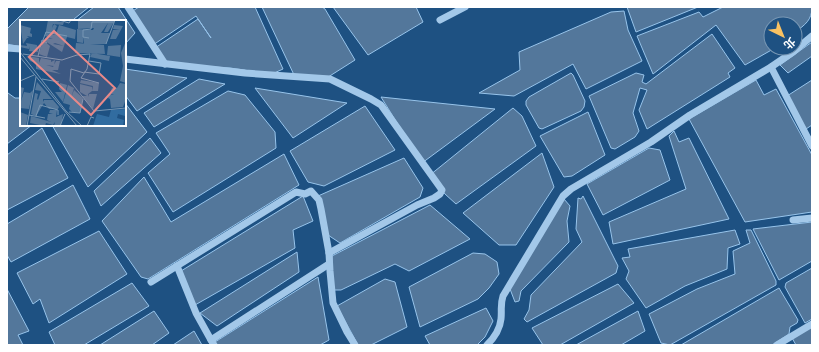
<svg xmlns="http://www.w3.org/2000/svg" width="819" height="352" font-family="'Nunito Sans','Noto Sans TC',sans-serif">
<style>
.water{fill:#53779b;stroke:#97c4eb}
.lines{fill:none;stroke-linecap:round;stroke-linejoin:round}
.minor{stroke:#a3c8e9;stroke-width:7}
.inset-road{fill:none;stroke:#7897b4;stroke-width:1}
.view{fill:#e88989;fill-opacity:0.15;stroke:#e88989;stroke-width:2}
.inset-edge{fill:none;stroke:#fff;stroke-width:2}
</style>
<rect width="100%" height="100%" fill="#1e5182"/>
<g class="water">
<polygon points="29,7 89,7 74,19 73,21 21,21 21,47 7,44 7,29"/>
<polygon points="94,7 118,7 135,33 125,44 125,21 76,21"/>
<polygon points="139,7 255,7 283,69 272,74 230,68 165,64 155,48 198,19 211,38 196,16 153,45 131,12"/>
<polygon points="262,7 322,7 325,9 355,60 325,79 295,77"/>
<polygon points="333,7 416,7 423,22 368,55"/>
<polygon points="627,7 698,7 636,32"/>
<path d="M723,7H812C812,20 805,25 795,32V24H771V48H775L745,65L716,25L653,74L637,36L699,12L703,17Z"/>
<polygon points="624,11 628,30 642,61 586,89 573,64 514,96 479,93 520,70 519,52 611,12"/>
<polygon points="712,34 735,68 728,73 730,77 647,129 639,110 647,90 640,88 633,113 639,131 635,137 615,149 611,148 589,96 636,73 644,75 642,82 646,84"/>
<polygon points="812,42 812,56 788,73 780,65"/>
<polygon points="125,69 187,78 137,111 125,95"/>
<polygon points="571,73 573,75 585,101 584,107 581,111 542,129 539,128 526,105 526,101 529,97"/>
<polygon points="199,79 225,84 154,127 144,113"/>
<polygon points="756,80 764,95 776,89 812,155 812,212 745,222 689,119"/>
<polygon points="812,80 812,125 806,129 787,96"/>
<polygon points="255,88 347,103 293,138"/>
<polygon points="228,91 245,95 275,132 276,148 173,212 148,173 170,154 156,133"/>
<polygon points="8,93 15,98 21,98 21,125 32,125 7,144 7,94"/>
<polygon points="381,97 495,109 422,163"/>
<polygon points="125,103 147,132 88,187 52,125 125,125"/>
<polygon points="365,106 395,150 324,186 308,182 290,151"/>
<polygon points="513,108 522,116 536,146 456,204 445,194 430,175"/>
<polygon points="588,112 605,155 572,176 564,177 540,136"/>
<polygon points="42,128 68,178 7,210 7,155"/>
<polygon points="674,131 679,142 689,138 729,219 613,244 609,222 686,189 669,136"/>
<polygon points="150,138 161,153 101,206 94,191"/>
<polygon points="649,148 660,150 670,180 603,215 587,184"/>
<polygon points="542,153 554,187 516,245 499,245 463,213"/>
<polygon points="284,154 299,185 148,279 141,277 102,221 144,177 171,222"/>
<polygon points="404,158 423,188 420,197 340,243 325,233 318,196"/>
<polygon points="73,185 90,219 11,262 7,255 7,224"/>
<polygon points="303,196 313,221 293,230 295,248 195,305 181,271"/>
<polygon points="583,196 618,266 616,273 527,322 524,319 529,310 531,295 582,242 576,229 578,198 581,199"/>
<polygon points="564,199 570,206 567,221 569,242 521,291 519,301 515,302 510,289"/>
<polygon points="430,205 470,239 409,271 395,264 341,290 332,290 332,256"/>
<polygon points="812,222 812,261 779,280 753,229"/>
<polygon points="735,230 740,244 728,248 727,269 685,286 646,308 626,279 629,271 622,258 630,257 628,249"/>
<polygon points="746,230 751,230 776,281 776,285 670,345 661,343 649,314 697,289 735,274 733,251 750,243"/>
<polygon points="99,231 127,274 49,323 40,299 33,304 17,273"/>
<polygon points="297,252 299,272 217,326 200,313"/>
<polygon points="473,253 485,254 497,262 499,274 489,288 478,299 420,327 409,287"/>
<polygon points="812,268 812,319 805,323 785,287 786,283"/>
<polygon points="318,277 329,340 320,345 217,345 215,342"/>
<polygon points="385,279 395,282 407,327 371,345 358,345 337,306"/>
<polygon points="132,283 149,306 84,345 55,345 49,332"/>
<polygon points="618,284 634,303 560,345 543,345 532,328"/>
<polygon points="779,288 798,320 797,323 790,327 789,334 772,345 681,345"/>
<polygon points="7,289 29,331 18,335 23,345 7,345"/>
<polygon points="486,308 493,321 485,337 477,345 430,345 425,336"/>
<polygon points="154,311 169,333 152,345 100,345"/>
<polygon points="638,311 645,331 621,345 576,345"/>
<polygon points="812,327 812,345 796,345 792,338"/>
<polygon points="194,331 202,345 173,345"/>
</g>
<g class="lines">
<g class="minor">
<polyline points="128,7 165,64"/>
<polyline points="440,20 465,7"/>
<polyline points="7,48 21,49"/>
<polyline points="125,59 245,73 330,79 371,99 381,105 442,190 440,194 434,198 417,205 329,253"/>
<polyline points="771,67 812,146"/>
<polyline points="793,220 812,218"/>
<polyline points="177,266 196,313 211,340"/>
<polyline points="151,282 296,192 305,194 311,191 319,200 321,209 329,253 330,271 333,303 347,332 355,345"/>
<polyline points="214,345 211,340 329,264"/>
<path d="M487,345C494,338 500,329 501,319C502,310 500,305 503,296L563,196L571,189L651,142L690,115L771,67L793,52L812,36"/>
<polyline points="777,345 812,324"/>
</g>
</g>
<g transform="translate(20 20)">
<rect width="106" height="106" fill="#1e5182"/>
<path d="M106,89L105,96L98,94L97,98L104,100L103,106H73L77,94L89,97L91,90Z" fill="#316ca0"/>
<path d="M28,0L44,2L43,5L33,4L32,8L34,4L37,6L33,15L36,14L39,5L56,10L55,19L47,17L44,26L35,23L33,24L44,26L42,32L25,21V18L33,19L25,16ZM58,0H95L88,12H84L88,3L81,13H90L86,24H64L63,17V23L57,22V9L73,10L74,8L58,9ZM0,5L11,8L10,13L12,14V17L7,16L9,18H7L3,24ZM94,5L103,6L96,19H90L93,10H100L93,9ZM23,20L30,26L27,37L19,34ZM106,21V63L100,61L103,46L101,33ZM6,23L17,25L18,32L9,31L10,26L9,29L0,27V25L7,26ZM56,23L84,25L85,34L55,33ZM101,25L100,37L87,35L88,26ZM72,33L90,36L89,41L70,37ZM7,36L19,38V43L21,38L31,40V42L35,40L34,46L26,45L33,47L36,41H40L38,50H32L41,54L16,49V43L10,41ZM61,60L79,63L78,71H72L73,66L60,63ZM17,62L32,79H23V82L24,80H33L39,87L38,89H29L24,83L16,96L11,94L15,73L18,74L17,79L18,80L21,71L15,70ZM40,63L47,65L43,82L35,72H42L39,69ZM100,63L106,64V79L103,87L91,88L90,79L88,78L89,74L94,75L90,73L92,68H97ZM60,64L72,67V71L68,74L60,72ZM48,65L54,68L51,78L54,70L63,78L60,93L52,92L49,89L50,85L43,83ZM0,67L4,68L1,81L4,72L10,73L13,70L9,89L0,88ZM60,72L68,74V77L69,74H77L73,89L62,76H67ZM30,90H37L36,97L43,94L41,106H26H34L35,102L33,105L26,103L25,106L10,103L11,96L31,102L27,100L28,94H33L29,93ZM0,92L8,95L6,106H0Z" fill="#53779b"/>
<path class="inset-road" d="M39,0L49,3L51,0M69,18L63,17V10L71,9L72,2H94M23,20L26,12L47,16M86,24L95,0M0,32L46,91L62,106M3,34L42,40L57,35L70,34L67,49L61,58L79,63M18,36L22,20L27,23M0,37L57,106M64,52L79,54L81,43L69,41M64,53L51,49L50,61L74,91L106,88M22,59L39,62M0,61L14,55M49,92L60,93L63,79M9,95L25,98M16,96L20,85L38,90V95M7,106L16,57M40,106L45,94M67,106L71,97L74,98"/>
<path class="view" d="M34,11L95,68L71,95L9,37Z"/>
<rect width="106" height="106" class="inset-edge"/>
</g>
<rect width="819" height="352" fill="none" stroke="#ffffff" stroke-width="16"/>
<g transform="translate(783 36) rotate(137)"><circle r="19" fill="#1e5182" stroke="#7897b4"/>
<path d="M0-3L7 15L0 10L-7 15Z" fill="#f8c162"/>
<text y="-6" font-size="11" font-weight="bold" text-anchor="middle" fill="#ffffff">北</text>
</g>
</svg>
